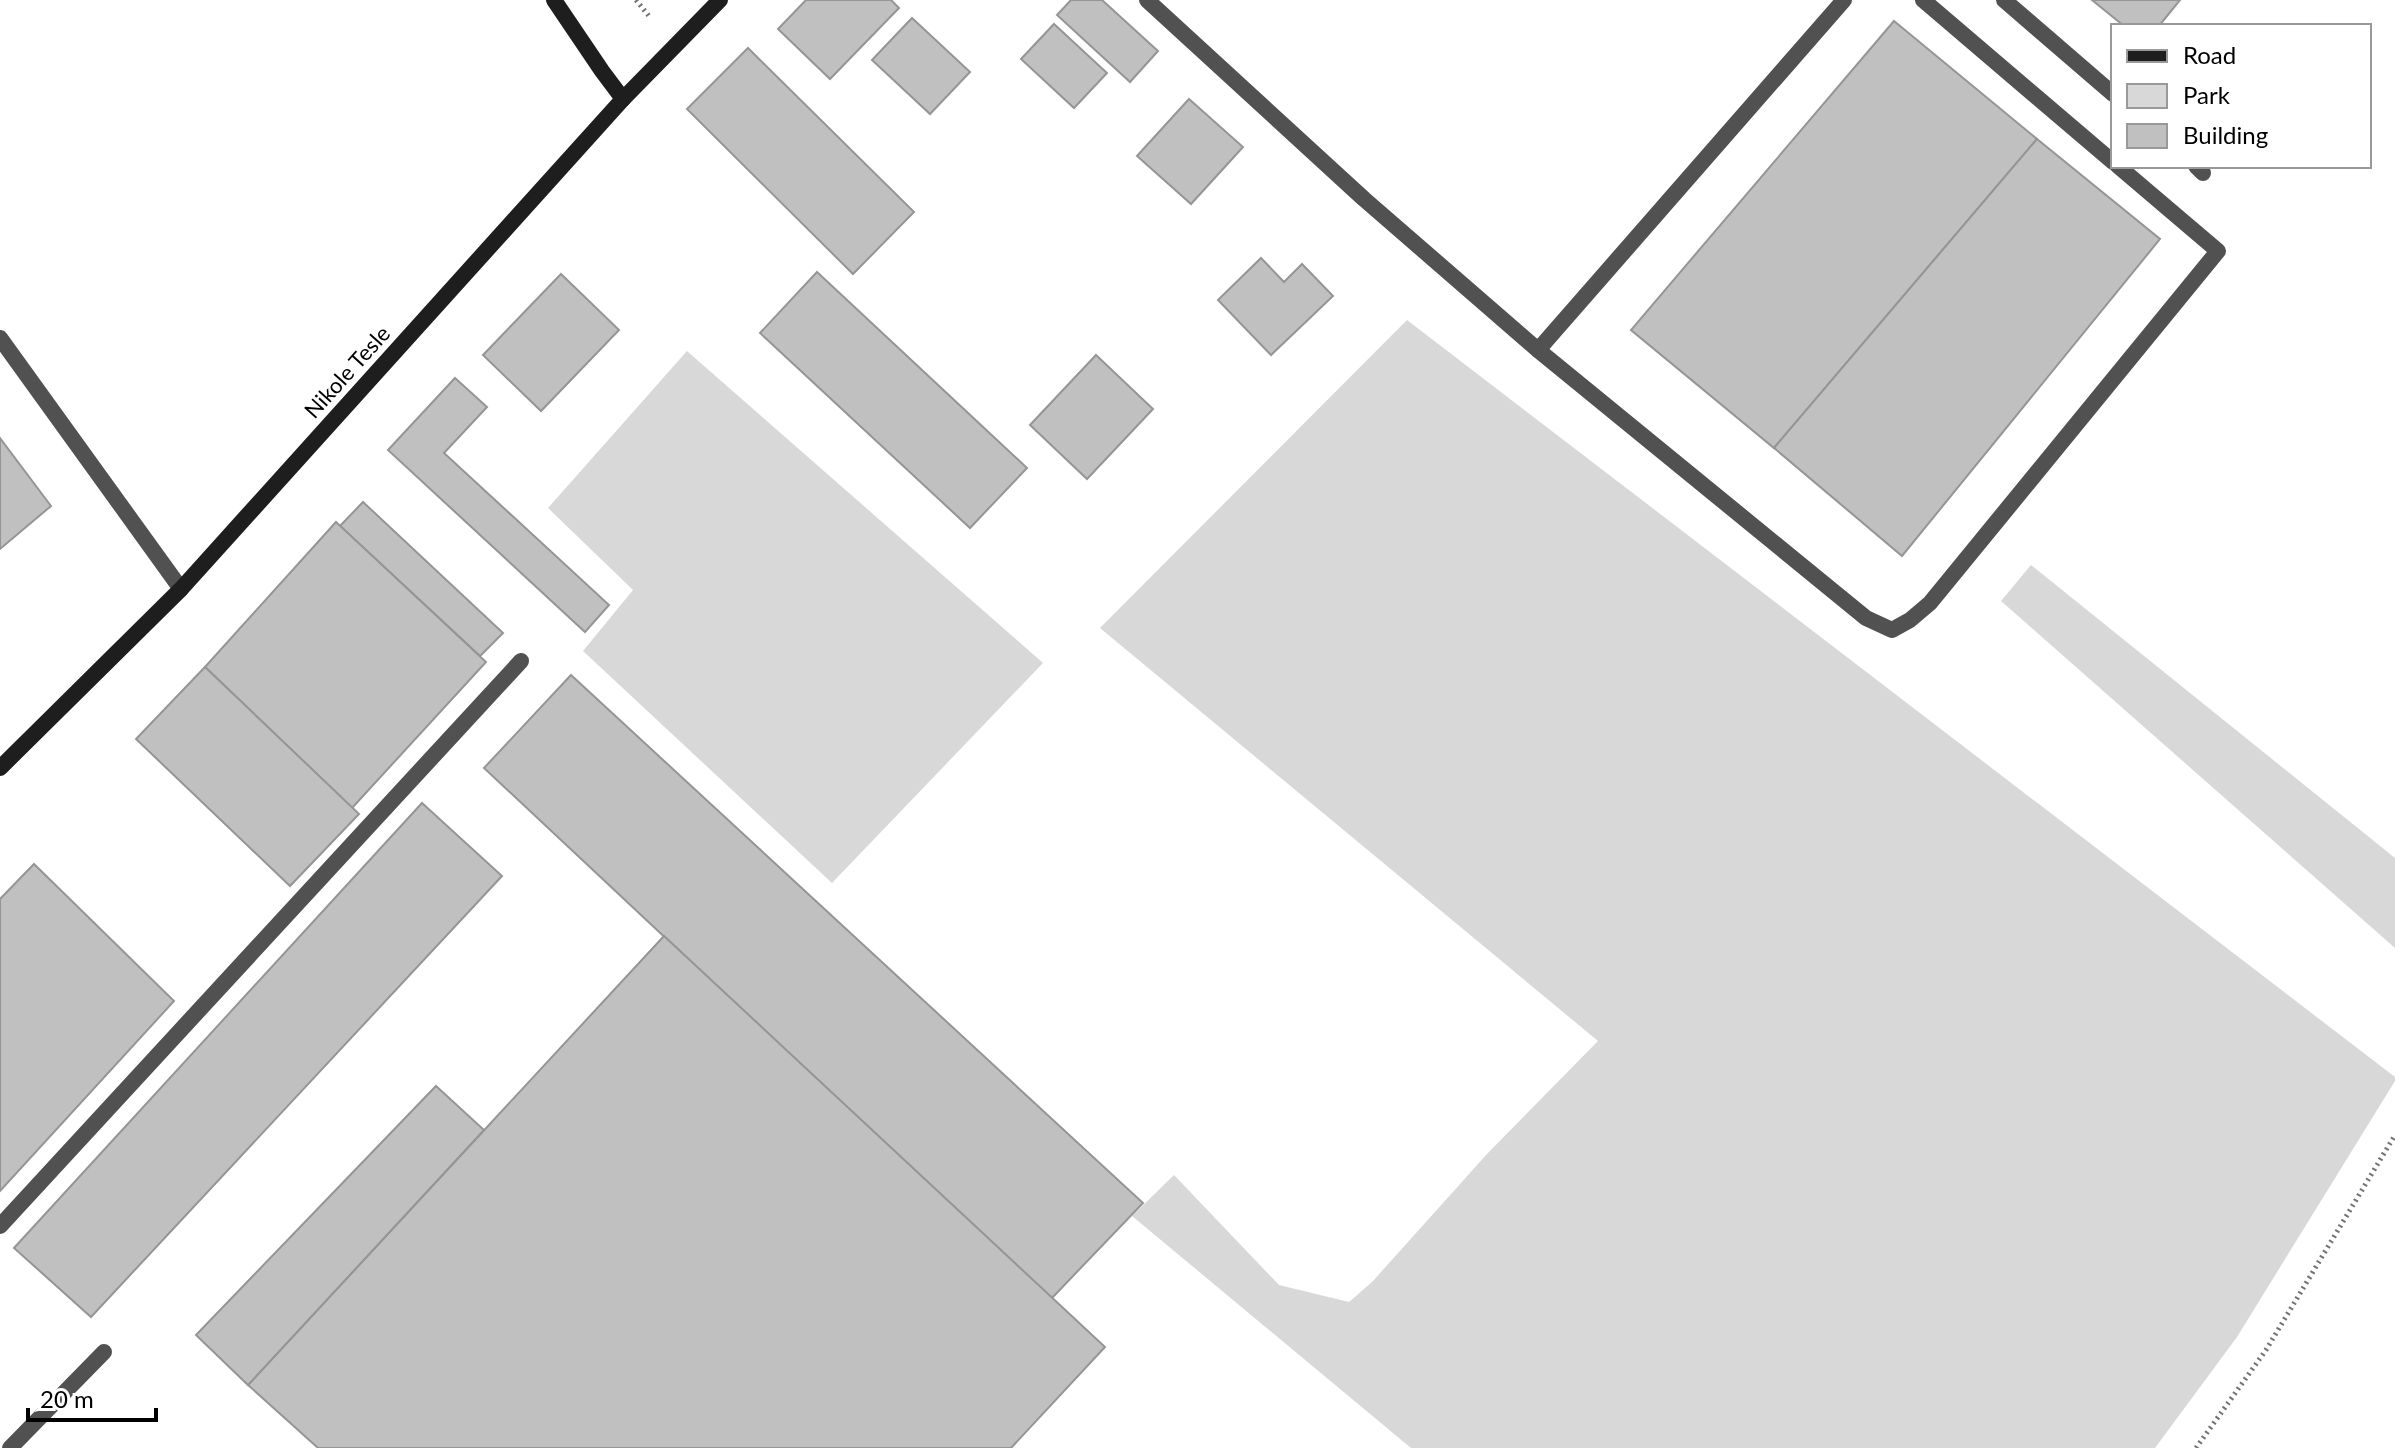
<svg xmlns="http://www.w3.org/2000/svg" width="2395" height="1448" font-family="Lato,sans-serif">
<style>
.green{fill:#d8d8d8}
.building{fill:#c0c0c0;stroke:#959595;stroke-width:2}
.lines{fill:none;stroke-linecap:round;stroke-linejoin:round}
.path{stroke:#737373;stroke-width:5;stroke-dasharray:2 4;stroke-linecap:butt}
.lane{stroke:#515151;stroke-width:16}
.secondary{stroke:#1e1e1e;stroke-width:16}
.labels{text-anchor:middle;stroke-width:6;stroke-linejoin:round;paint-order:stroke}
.street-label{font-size:22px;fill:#000;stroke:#fff}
</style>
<rect width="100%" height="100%" fill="#fff"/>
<g class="green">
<polygon points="1407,320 2395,1077 2395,1081 2237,1337 2155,1448 1411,1448 1132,1216 1174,1175 1279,1285 1349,1302 1372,1282 1487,1154 1598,1041 1100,628"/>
<polygon points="687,351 1043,663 832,883 583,651 633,590 548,508"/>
<polygon points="2031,565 2395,858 2395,948 2001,601"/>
</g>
<g class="building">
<polygon points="806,0 891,0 899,8 830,79 778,29"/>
<polygon points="1071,0 1102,0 1158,51 1130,82 1057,15"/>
<polygon points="2092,0 2180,0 2159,26 2124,26"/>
<polygon points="912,18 970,72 930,114 872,60"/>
<polygon points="1894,21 2037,139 1774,448 1631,330"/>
<polygon points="1054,24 1107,73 1074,108 1021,59"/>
<polygon points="748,48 914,212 853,274 687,109"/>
<polygon points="1189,99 1243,147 1191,204 1137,156"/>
<polygon points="2037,139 2160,239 1902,556 1774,448"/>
<polygon points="1261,258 1284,282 1302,264 1333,296 1271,355 1218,300"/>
<polygon points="817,272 1027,468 970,528 760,333"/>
<polygon points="561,274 619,330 541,411 483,355"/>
<polygon points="1096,355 1153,409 1087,479 1030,425"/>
<polygon points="455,378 487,407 444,453 609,605 585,632 388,450"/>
<polygon points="0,438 51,506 0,549"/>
<polygon points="363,502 503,633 480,656 340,526"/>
<polygon points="336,522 486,662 352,808 205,667"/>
<polygon points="205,667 359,814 290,886 136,739"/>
<polygon points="571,675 1143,1203 1051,1299 484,768"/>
<polygon points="422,803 502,876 91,1317 14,1248"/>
<polygon points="34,864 174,1001 0,1191 0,899"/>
<polygon points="664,936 1105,1347 1011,1448 318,1448 248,1385"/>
<polygon points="436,1086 484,1130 248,1385 196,1335"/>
</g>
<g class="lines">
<g class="path">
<polyline points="636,0 649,16"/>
<polyline points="2196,1448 2266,1350 2395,1135"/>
</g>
<g class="lane">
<polyline points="1147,0 1364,199 1538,350 1866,618 1892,630 1910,620 1930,603 2218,251 2118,166"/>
<polyline points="1923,0 2113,162"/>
<polyline points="2004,0 2113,94"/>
<polyline points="2196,166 2203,173"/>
<polyline points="0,338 181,589"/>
<polyline points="1538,350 1844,0"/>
<polyline points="0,1226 521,661"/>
<polyline points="10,1448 104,1352"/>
</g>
<g class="secondary">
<polyline points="554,0 602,71 623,99"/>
<polyline points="0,768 181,589 623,99 720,0"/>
</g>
</g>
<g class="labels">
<g class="street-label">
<text transform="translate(347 372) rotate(-48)" y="8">Nikole Tesle</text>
</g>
</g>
<rect x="2111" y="24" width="260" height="144" fill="#ffffff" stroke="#999999" stroke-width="2"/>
<rect x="2127" y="50" width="40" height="12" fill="#1e1e1e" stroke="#999999" stroke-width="2"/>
<text x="2183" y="64" font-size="24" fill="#000000">Road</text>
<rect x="2127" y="84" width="40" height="24" fill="#d8d8d8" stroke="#999999" stroke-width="2"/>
<text x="2183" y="104" font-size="24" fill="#000000">Park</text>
<rect x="2127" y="124" width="40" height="24" fill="#c0c0c0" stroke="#999999" stroke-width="2"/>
<text x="2183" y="144" font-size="24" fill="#000000">Building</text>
<path d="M28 1408v12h128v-12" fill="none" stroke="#000000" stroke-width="4"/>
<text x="40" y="1408" font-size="24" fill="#000000" stroke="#ffffff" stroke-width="6" paint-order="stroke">20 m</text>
</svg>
